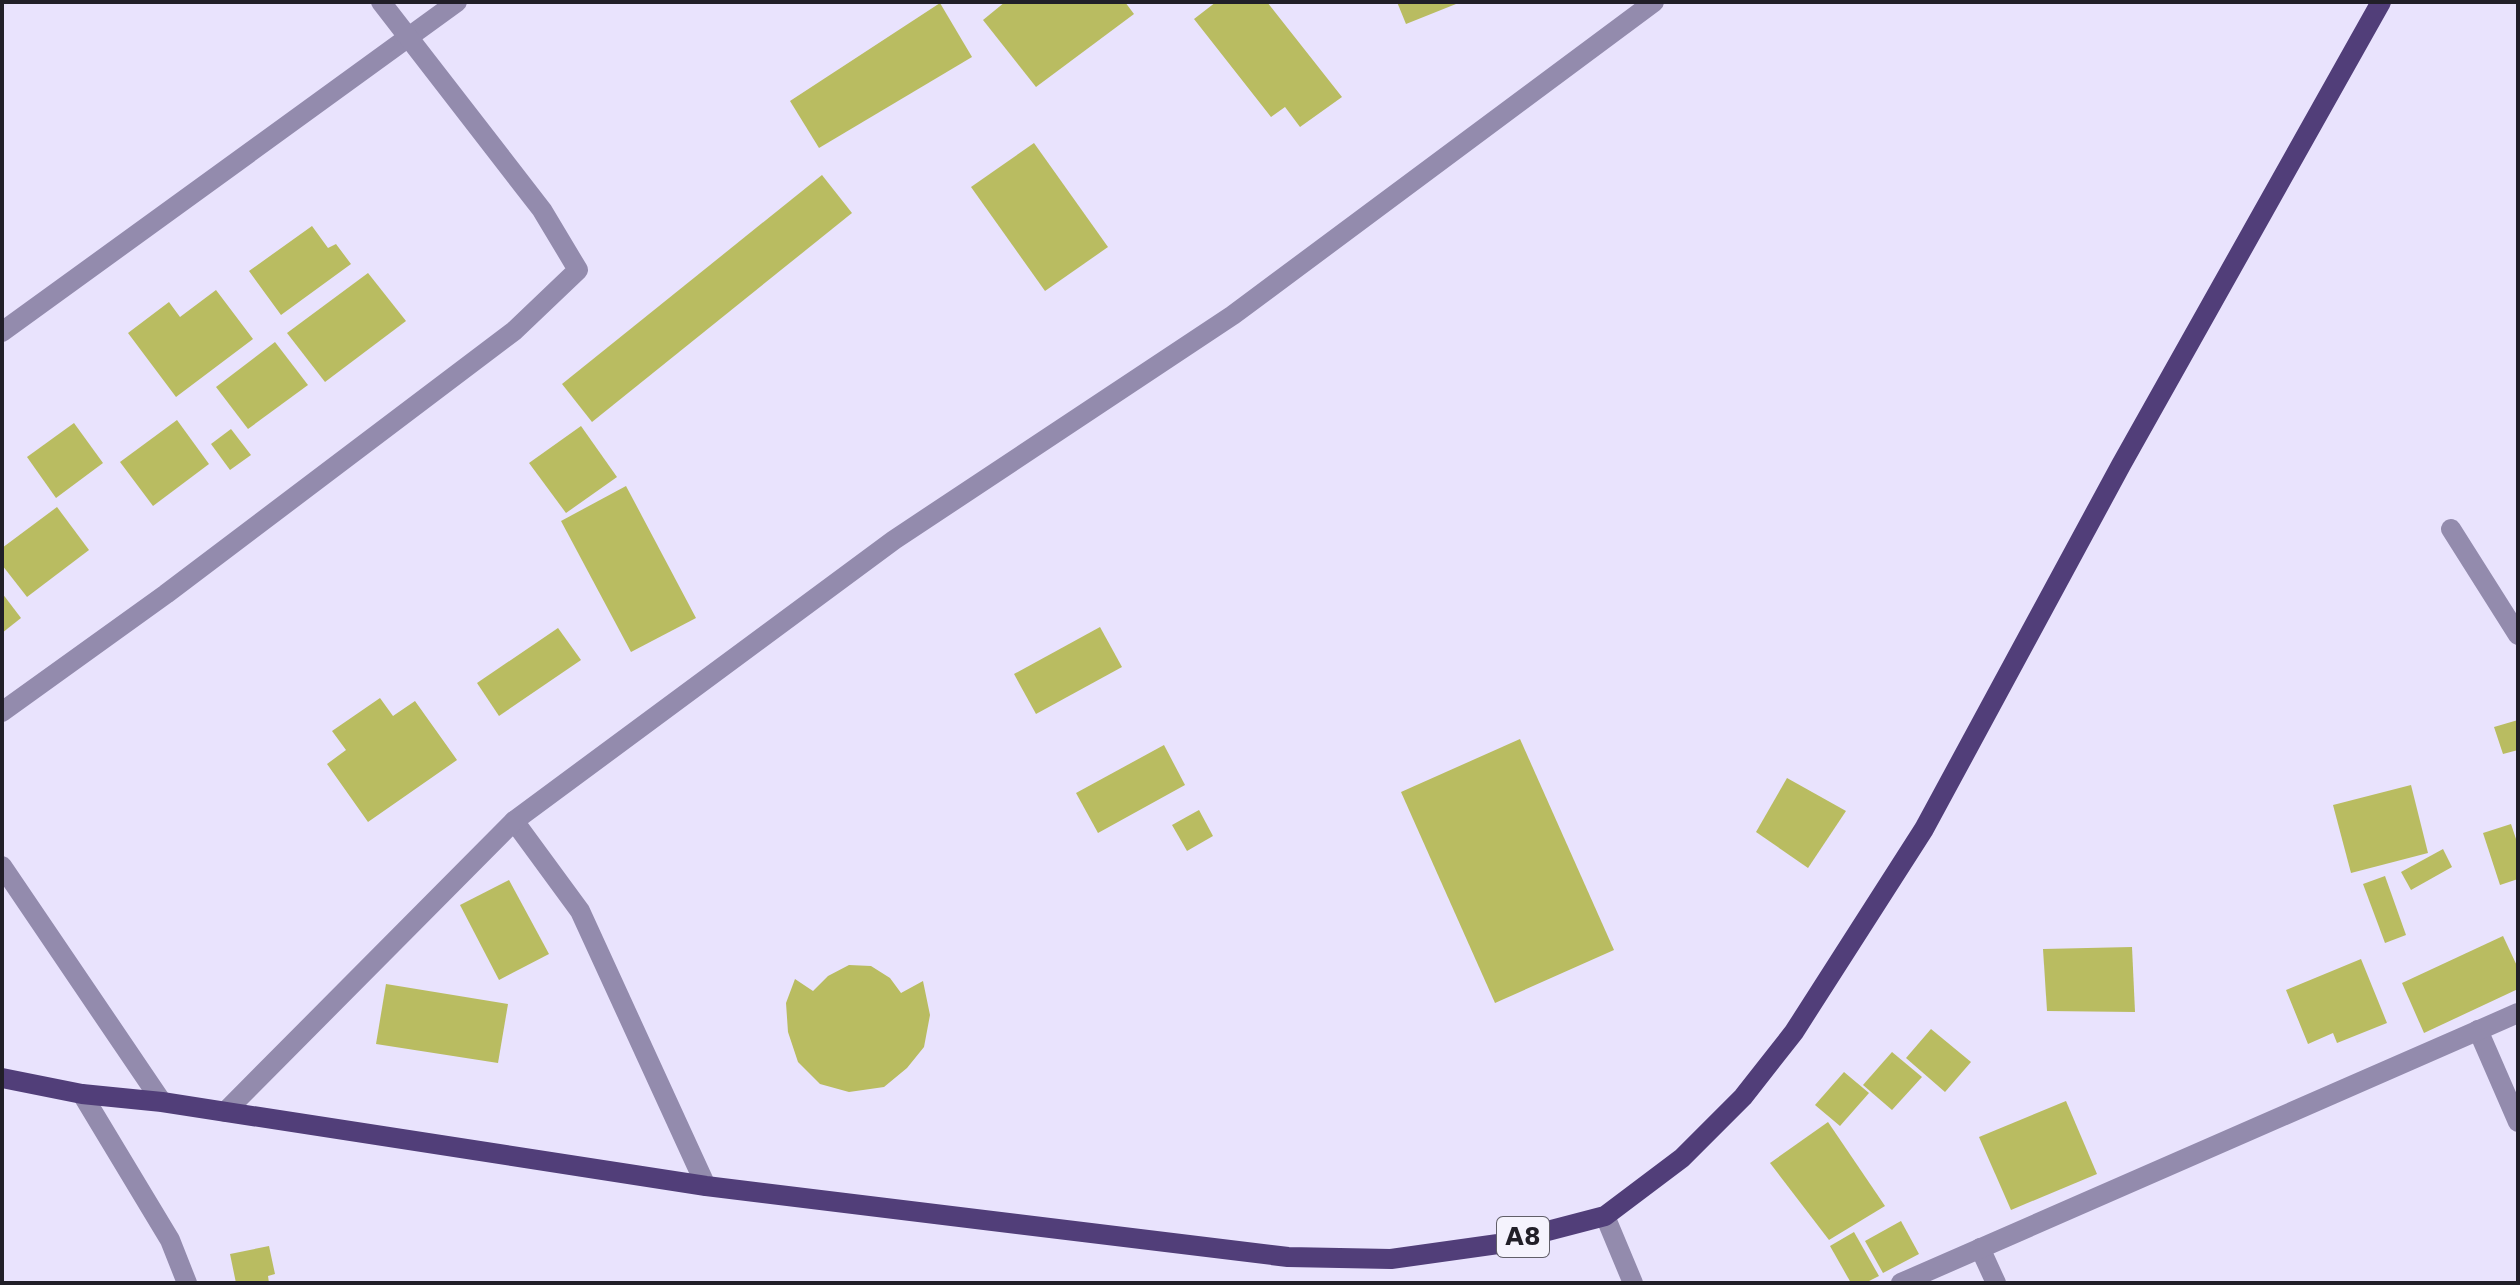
<svg xmlns="http://www.w3.org/2000/svg" width="2520" height="1285" font-family="'DejaVu Sans',sans-serif">
<style>
.building{fill:#b9bc61}
.lines{fill:none;stroke-linecap:round;stroke-linejoin:round}
.minor{stroke:#938bad;stroke-width:20}
.tertiary{stroke:#938bad;stroke-width:20}
.primary{stroke:#513e79;stroke-width:20}
.labels{text-anchor:middle;stroke-width:8;stroke-linejoin:round;paint-order:stroke}
.shield{fill:#f5f3fd;stroke:#615f68;stroke-width:2}
.shield-label{font-size:24px;font-weight:bold;fill:#211f28}
</style>
<rect width="100%" height="100%" fill="#e9e3fd"/>
<g class="building">
<polygon points="1005,2 1125,2 1134,14 1036,87 983,20"/>
<polygon points="1216,2 1267,2 1342,97 1300,127 1285,107 1271,117 1194,19"/>
<polygon points="1397,2 1461,2 1406,24"/>
<polygon points="940,3 972,57 819,148 790,101"/>
<polygon points="1034,143 1108,247 1045,291 971,187"/>
<polygon points="822,175 852,213 592,422 562,384"/>
<polygon points="312,226 328,248 336,244 351,264 281,315 249,271"/>
<polygon points="368,273 406,321 325,382 287,333"/>
<polygon points="216,290 253,339 176,397 128,333 169,302 180,317"/>
<polygon points="275,342 308,385 248,429 216,387"/>
<polygon points="177,420 209,464 153,506 120,462"/>
<polygon points="74,423 103,463 56,498 27,457"/>
<polygon points="581,426 617,477 566,513 529,463"/>
<polygon points="231,429 251,455 230,470 211,444"/>
<polygon points="626,486 696,618 631,652 561,521"/>
<polygon points="57,507 89,550 27,597 2,565 2,548"/>
<polygon points="2,593 21,618 2,633"/>
<polygon points="1100,627 1122,667 1036,714 1014,674"/>
<polygon points="558,628 581,660 499,716 477,683"/>
<polygon points="380,698 393,716 415,701 457,760 368,822 327,764 346,750 332,731"/>
<polygon points="2518,720 2518,750 2503,754 2494,727"/>
<polygon points="1520,739 1614,950 1495,1003 1401,792"/>
<polygon points="1164,745 1185,785 1098,833 1076,793"/>
<polygon points="1787,778 1846,811 1808,868 1756,832"/>
<polygon points="2411,785 2428,853 2351,873 2333,805"/>
<polygon points="1199,810 1213,836 1187,851 1172,825"/>
<polygon points="2511,824 2518,845 2518,879 2500,885 2483,833"/>
<polygon points="2443,849 2452,867 2411,890 2401,872"/>
<polygon points="2385,876 2406,935 2385,943 2363,884"/>
<polygon points="509,880 549,954 499,980 460,905"/>
<polygon points="2503,936 2518,968 2518,989 2424,1033 2402,983"/>
<polygon points="2132,947 2135,1012 2047,1011 2043,949"/>
<polygon points="2361,959 2387,1023 2337,1043 2333,1033 2308,1044 2286,990"/>
<polygon points="849,965 871,966 890,978 901,993 923,981 930,1015 924,1047 907,1068 884,1087 849,1092 820,1084 798,1062 788,1032 786,1003 795,979 813,991 828,976"/>
<polygon points="386,984 508,1004 498,1063 376,1044"/>
<polygon points="1931,1029 1971,1062 1945,1092 1906,1058"/>
<polygon points="1892,1052 1922,1077 1892,1110 1863,1085"/>
<polygon points="1844,1072 1869,1093 1840,1126 1815,1105"/>
<polygon points="2066,1101 2097,1174 2011,1210 1979,1137"/>
<polygon points="1828,1122 1885,1206 1829,1240 1770,1163"/>
<polygon points="1901,1221 1919,1254 1883,1273 1865,1241"/>
<polygon points="1854,1232 1879,1276 1865,1283 1851,1283 1830,1246"/>
<polygon points="269,1246 275,1274 268,1276 269,1283 236,1283 230,1254"/>
</g>
<g class="lines">
<g class="minor">
<polyline points="2,332 457,2"/>
<polyline points="2451,529 2518,635"/>
<polyline points="2,712 166,594 514,331 578,270 542,210 381,2"/>
<polyline points="514,821 580,911 706,1186"/>
<polyline points="2478,1030 2518,1122"/>
<polyline points="82,1094 170,1240 187,1283"/>
<polyline points="225,1112 514,821 894,540 1233,315 1654,2"/>
<polyline points="1605,1216 1633,1283"/>
<polyline points="1980,1248 1996,1283"/>
</g>
<g class="tertiary">
<polyline points="2,866 162,1102"/>
<polyline points="1901,1283 2518,1013"/>
</g>
<polyline class="primary" points="2,1078 82,1094 162,1102 706,1186 1288,1257 1391,1259 1498,1244 1605,1216 1682,1158 1743,1097 1794,1032 1924,829 2121,465 2381,2"/>
</g>
<g class="labels">
<rect class="shield" x="1497" y="1217" width="52" height="40" rx="6"/>
<g class="shield-label">
<text x="1523" y="1245">A8</text>
</g>
</g>
<rect width="2520" height="1285" fill="none" stroke="#211f28" stroke-width="8"/>
</svg>
